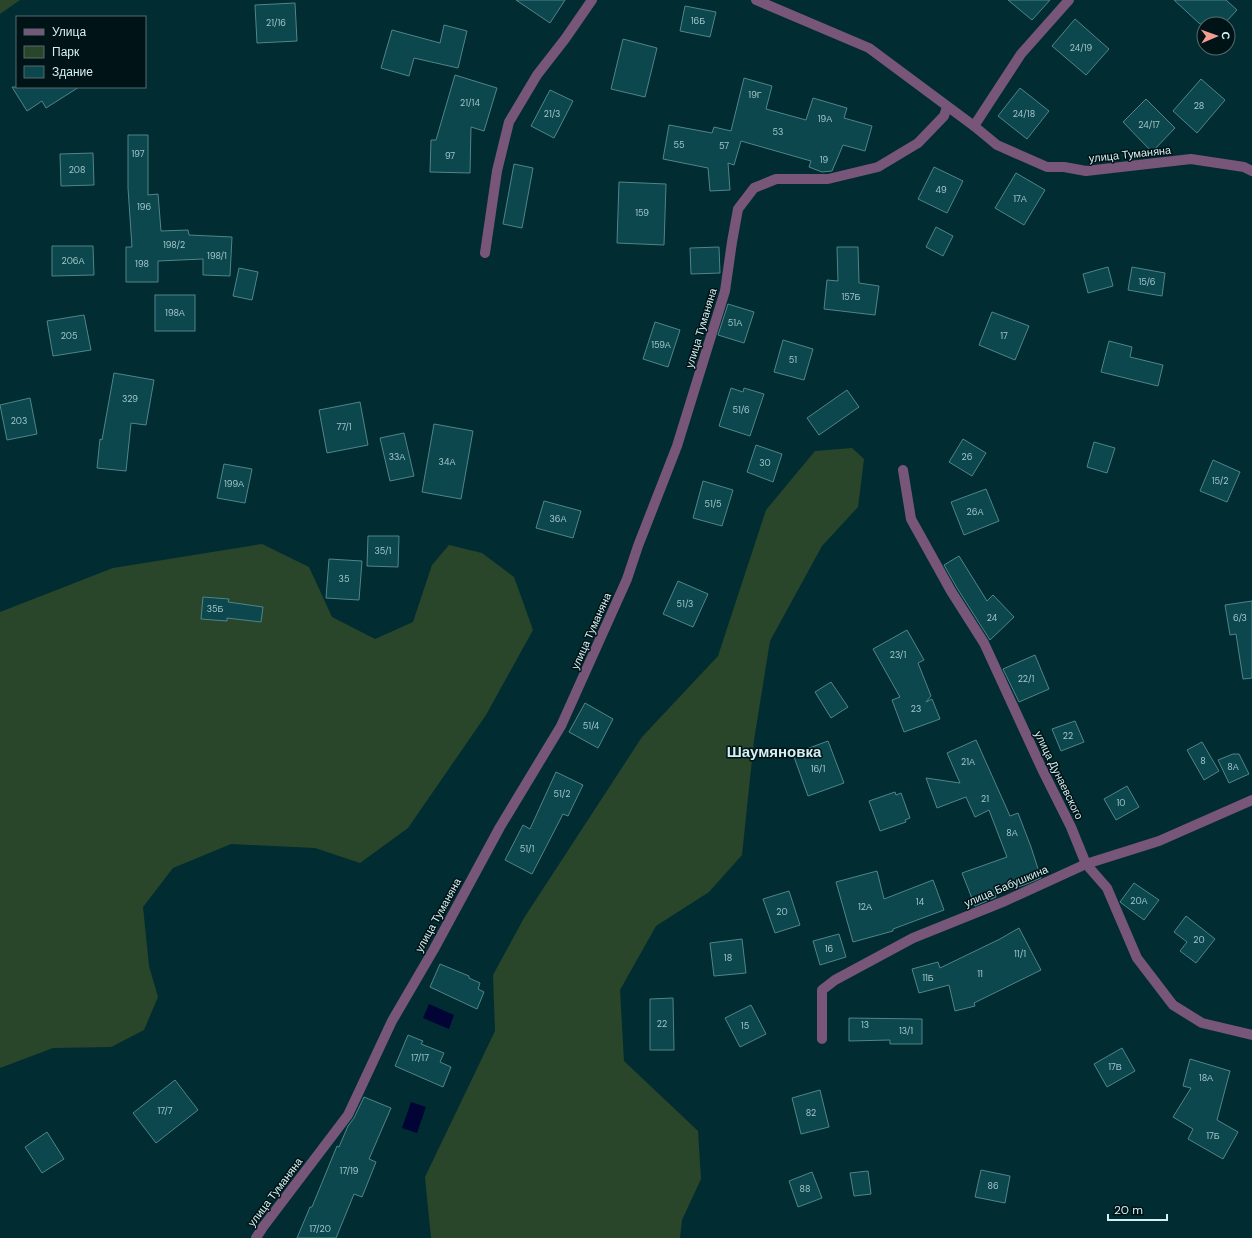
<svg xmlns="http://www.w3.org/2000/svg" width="1252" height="1238" font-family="'DM Sans',sans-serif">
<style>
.green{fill:#29462b}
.water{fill:#010434}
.building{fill:#0b474d;stroke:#4f858b}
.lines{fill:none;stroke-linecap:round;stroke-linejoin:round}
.street{stroke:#78567a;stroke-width:10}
.labels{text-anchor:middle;stroke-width:3;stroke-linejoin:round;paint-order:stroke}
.number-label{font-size:9px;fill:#a2c6ca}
.street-label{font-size:11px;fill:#d5f0f3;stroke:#001316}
.district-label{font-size:15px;font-weight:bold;fill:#d5f0f3;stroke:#001316}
</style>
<rect width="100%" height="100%" fill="#012d32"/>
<g class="green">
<polygon points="0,0 20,0 0,14"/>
<polygon points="852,448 864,459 858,507 822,546 770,641 754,740 742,855 709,892 656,926 620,990 624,1061 698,1131 701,1179 682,1220 680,1238 431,1238 425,1177 495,1031 493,975 524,918 642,737 718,656 766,510 815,451"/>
<polygon points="262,544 309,567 332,617 375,639 413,622 432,565 449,545 482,553 514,577 533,630 486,715 408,828 360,863 315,848 231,844 173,868 143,907 149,966 158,997 144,1030 111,1047 53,1048 0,1068 0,612 113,568"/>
</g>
<g class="water">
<polygon points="429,1004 454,1015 449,1029 423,1018"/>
<polygon points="411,1102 426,1107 417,1133 402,1128"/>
</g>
<g class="building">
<polygon points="516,0 565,0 550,23"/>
<polygon points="1008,0 1050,0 1032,20"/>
<polygon points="1174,0 1226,0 1237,10 1224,24 1200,24"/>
<polygon points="295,3 297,41 257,43 255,5"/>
<polygon points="685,6 716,12 710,37 680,31"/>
<polygon points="1075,19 1109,49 1086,75 1052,46"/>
<polygon points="444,25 467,31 458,68 414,58 409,76 381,68 392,30 440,43"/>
<polygon points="623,39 657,48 645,97 611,89"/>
<polygon points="455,75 497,88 484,131 471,127 470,173 430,172 431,140 436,140"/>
<polygon points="744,78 772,86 766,109 806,120 813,98 847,108 844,118 872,126 865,151 843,145 832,171 822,172 809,167 811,161 741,141 734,165 728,163 730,190 710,191 708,168 663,159 669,125 712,133 714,127 731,131"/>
<polygon points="1201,79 1225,100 1197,133 1173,111"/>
<polygon points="12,87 79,87 46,108 42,101 27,111"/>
<polygon points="1020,88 1049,111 1027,139 998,116"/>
<polygon points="550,90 573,101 554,138 531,126"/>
<polygon points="1146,99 1175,128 1152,152 1123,122"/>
<polygon points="128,135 148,135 148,195 158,194 161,231 188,230 189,235 232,237 230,276 203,275 203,259 158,261 158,282 126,282 126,247 132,247 128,188"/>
<polygon points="93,153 94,185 61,186 60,154"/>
<polygon points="514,164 533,168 522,228 503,224"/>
<polygon points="934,167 963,181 947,213 918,199"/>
<polygon points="1016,173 1045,190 1024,225 995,208"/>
<polygon points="619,182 666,184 664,245 617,243"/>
<polygon points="936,227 953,236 943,256 926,247"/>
<polygon points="52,246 93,246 94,275 52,276"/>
<polygon points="719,247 720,273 691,274 690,248"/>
<polygon points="837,247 858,247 859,283 879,286 875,315 824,309 827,280 838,281"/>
<polygon points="1108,267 1113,286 1088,293 1083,274"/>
<polygon points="1132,267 1165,273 1162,296 1128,290"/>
<polygon points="239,268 258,272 252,300 233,296"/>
<rect x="155" y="295" width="40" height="36"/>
<polygon points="728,304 754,312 744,343 718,335"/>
<polygon points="992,312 1029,326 1015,360 979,345"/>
<polygon points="84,315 91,350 53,356 47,321"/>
<polygon points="655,322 680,330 668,367 643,359"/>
<polygon points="783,340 813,349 804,380 774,372"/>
<polygon points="1109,341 1132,347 1130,357 1163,365 1158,386 1101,372"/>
<polygon points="114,373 154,380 146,425 131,423 126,471 97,468 100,439 102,440"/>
<polygon points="731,388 743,392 744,388 764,394 750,436 719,426"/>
<polygon points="847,390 859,407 819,435 807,418"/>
<polygon points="30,398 37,434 7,440 0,405"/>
<polygon points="360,402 368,445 327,453 319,410"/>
<polygon points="434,424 473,431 461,499 422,492"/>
<polygon points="404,433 414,476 390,481 380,438"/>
<polygon points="963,439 986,453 972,476 949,462"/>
<polygon points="1094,442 1115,448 1107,473 1087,467"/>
<polygon points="756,445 782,454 773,482 747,472"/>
<polygon points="1213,460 1240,472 1227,502 1200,491"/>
<polygon points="224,464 252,469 245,503 217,498"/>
<polygon points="703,481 733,490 722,526 693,518"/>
<polygon points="986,489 999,521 964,535 951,502"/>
<polygon points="544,501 581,511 573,538 536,528"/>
<polygon points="368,536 399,536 398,567 367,566"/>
<polygon points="959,556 987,601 993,595 1014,617 990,640 957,588 944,565"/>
<polygon points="329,559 362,561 359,600 326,598"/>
<polygon points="678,581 708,594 693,627 663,614"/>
<polygon points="203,597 229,599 228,602 263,607 261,622 227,618 227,621 201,619"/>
<polygon points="1252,601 1252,678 1243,679 1236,634 1230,635 1225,605"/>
<polygon points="907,630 924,660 918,663 931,696 926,702 932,699 940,719 904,732 892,700 900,697 873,649"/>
<polygon points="1035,655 1049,689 1019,702 1003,669"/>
<polygon points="831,682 848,707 831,718 815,692"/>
<polygon points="585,703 613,719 598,748 569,732"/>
<polygon points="1075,721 1084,742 1061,751 1052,729"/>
<polygon points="976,740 1010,816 1018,813 1031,847 1041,878 1024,885 995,894 996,897 975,906 962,873 1007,857 989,810 975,817 966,797 937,808 926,778 960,783 947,753"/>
<polygon points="828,741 844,783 808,796 793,754"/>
<polygon points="1202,742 1219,771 1204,780 1187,750"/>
<polygon points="1233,754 1239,754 1249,774 1229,783 1218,760"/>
<polygon points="556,772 583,785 568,816 563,814 532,874 505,860 523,825 530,829"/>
<polygon points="1127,786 1139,807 1116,820 1104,799"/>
<polygon points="895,792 896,795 901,793 910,818 905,820 906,822 880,831 869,801"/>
<polygon points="877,871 884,899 933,880 944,910 893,929 893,931 853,942 836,882"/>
<polygon points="1134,883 1159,900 1144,920 1120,902"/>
<polygon points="789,891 800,925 775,933 763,899"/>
<polygon points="1186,916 1215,939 1196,963 1180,951 1187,942 1174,932"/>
<polygon points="1019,928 1041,970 974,1003 975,1006 955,1011 949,985 919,993 912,969 938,962 940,968 1000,939"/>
<polygon points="839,934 846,957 820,965 813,941"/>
<polygon points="742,939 746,973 714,976 710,943"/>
<polygon points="440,964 469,976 469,978 480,983 478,989 484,992 477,1009 430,987"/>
<polygon points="673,998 674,1050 650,1050 650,999"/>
<polygon points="751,1005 766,1034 740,1047 725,1018"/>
<polygon points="849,1018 922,1019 922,1044 890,1044 890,1040 849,1041"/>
<polygon points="408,1035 423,1041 421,1044 444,1053 440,1062 451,1067 443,1087 395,1066"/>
<polygon points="1122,1048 1135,1071 1107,1087 1094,1064"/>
<polygon points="1190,1059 1230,1071 1217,1120 1238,1132 1223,1159 1188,1139 1193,1129 1173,1117 1191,1088 1183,1086"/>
<polygon points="175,1080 198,1110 156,1143 133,1113"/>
<polygon points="820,1090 829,1127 801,1134 792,1098"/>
<polygon points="364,1097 391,1108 369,1159 376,1162 362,1197 354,1194 336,1238 297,1238 310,1207 312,1207 337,1146 339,1147 348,1126 354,1118"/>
<polygon points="47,1132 64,1159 42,1173 25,1147"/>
<polygon points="981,1170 1010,1176 1005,1203 975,1197"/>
<polygon points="868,1171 871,1194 854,1196 850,1173"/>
<polygon points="812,1172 822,1198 798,1207 789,1181"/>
</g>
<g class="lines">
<g class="street">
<polyline points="756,0 869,48 974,126 997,145 1047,167 1064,167 1086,171 1191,159 1244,167 1252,171"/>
<polyline points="974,126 1021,54 1069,0"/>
<polyline points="485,253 497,171 509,122 537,75 565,39 592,0"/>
<polyline points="903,470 911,519 951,591 984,643 1042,769 1071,827 1086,864 1107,888 1137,958 1173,1005 1202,1023 1252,1035"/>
<polyline points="822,1039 822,990 835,980 913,938 1005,901 1086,864 1159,841 1252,800"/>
<polyline points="256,1238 263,1227 348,1115 392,1021 434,949 500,827 561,726 627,579 638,546 677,446 725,291 732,242 738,209 754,188 776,179 828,179 878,167 918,143 944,116 947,107"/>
</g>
</g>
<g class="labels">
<g class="number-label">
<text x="698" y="24">16Б</text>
<text x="276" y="26">21/16</text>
<text x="1081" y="51">24/19</text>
<text x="755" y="98">19Г</text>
<text x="470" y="106">21/14</text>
<text x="1199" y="109">28</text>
<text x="552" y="117">21/3</text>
<text x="1024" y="117">24/18</text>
<text x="825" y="122">19А</text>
<text x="1149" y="128">24/17</text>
<text x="778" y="135">53</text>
<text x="679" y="148">55</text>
<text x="724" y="149">57</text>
<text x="138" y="157">197</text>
<text x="450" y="159">97</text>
<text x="824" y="163">19</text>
<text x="77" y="173">208</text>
<text x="941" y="193">49</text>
<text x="1020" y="202">17А</text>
<text x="144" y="210">196</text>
<text x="642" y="216">159</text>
<text x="174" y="248">198/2</text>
<text x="217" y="259">198/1</text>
<text x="73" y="264">206А</text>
<text x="142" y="267">198</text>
<text x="1147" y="285">15/6</text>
<text x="851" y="300">157Б</text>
<text x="175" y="316">198А</text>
<text x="735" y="326">51А</text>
<text x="69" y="339">205</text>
<text x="1004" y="339">17</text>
<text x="661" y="348">159А</text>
<text x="793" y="363">51</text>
<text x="130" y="402">329</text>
<text x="741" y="413">51/6</text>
<text x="19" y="424">203</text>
<text x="344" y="430">77/1</text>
<text x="397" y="460">33А</text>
<text x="967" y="460">26</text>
<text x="447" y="465">34А</text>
<text x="765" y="466">30</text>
<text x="1220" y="484">15/2</text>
<text x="234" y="487">199А</text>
<text x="713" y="507">51/5</text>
<text x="975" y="515">26А</text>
<text x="558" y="522">36А</text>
<text x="383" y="554">35/1</text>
<text x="344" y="582">35</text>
<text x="685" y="607">51/3</text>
<text x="215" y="612">35Б</text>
<text x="992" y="621">24</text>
<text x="1240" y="621">6/3</text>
<text x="898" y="658">23/1</text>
<text x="1026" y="682">22/1</text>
<text x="916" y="712">23</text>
<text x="591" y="729">51/4</text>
<text x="1068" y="739">22</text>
<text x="1203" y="764">8</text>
<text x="968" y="765">21А</text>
<text x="1233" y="770">8А</text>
<text x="818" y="772">16/1</text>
<text x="562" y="797">51/2</text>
<text x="985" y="802">21</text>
<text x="1121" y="806">10</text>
<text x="1012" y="836">8А</text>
<text x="527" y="852">51/1</text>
<text x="1139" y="904">20А</text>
<text x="920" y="905">14</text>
<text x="865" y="910">12А</text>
<text x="782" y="915">20</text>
<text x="1199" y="943">20</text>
<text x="829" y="952">16</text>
<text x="1020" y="957">11/1</text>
<text x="728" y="961">18</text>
<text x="980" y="977">11</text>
<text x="928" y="981">11Б</text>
<text x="662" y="1027">22</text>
<text x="865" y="1028">13</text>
<text x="745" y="1029">15</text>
<text x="906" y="1034">13/1</text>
<text x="420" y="1061">17/17</text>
<text x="1115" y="1070">17В</text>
<text x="1206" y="1081">18А</text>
<text x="165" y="1114">17/7</text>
<text x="811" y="1116">82</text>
<text x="1213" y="1139">17Б</text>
<text x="349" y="1174">17/19</text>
<text x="993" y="1189">86</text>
<text x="805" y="1192">88</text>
<text x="320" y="1232">17/20</text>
</g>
<g class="street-label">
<text transform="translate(1130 154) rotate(-6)" y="4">улица Туманяна</text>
<text transform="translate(701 328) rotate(-73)" y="4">улица Туманяна</text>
<text transform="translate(591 631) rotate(-66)" y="4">улица Туманяна</text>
<text transform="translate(1059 775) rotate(64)" y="4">улица Дунаевского</text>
<text transform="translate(1006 886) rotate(-23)" y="4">улица Бабушкина</text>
<text transform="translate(438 915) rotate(-61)" y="4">улица Туманяна</text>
<text transform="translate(275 1192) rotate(-53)" y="4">улица Туманяна</text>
</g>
<g class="district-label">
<text x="774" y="757">Шаумяновка</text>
</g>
</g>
<rect x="16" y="16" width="130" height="72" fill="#001316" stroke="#556b6e"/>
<rect x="24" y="29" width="20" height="6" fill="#78567a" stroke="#556b6e"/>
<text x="52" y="36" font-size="12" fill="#d5f0f3">Улица</text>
<rect x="24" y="46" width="20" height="12" fill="#29462b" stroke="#556b6e"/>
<text x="52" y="56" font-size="12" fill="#d5f0f3">Парк</text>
<rect x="24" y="66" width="20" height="12" fill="#0b474d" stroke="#556b6e"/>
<text x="52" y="76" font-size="12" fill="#d5f0f3">Здание</text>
<g transform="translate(1216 36) rotate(88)"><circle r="19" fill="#001316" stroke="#556b6e"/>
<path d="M0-3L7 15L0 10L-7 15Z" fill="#f59c94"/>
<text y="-6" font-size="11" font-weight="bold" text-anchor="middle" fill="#d5f0f3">С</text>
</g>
<path d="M1108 1214v6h59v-6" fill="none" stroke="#d5f0f3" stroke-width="2"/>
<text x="1114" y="1214" font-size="12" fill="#d5f0f3" stroke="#001316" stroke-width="3" paint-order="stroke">20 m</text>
</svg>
